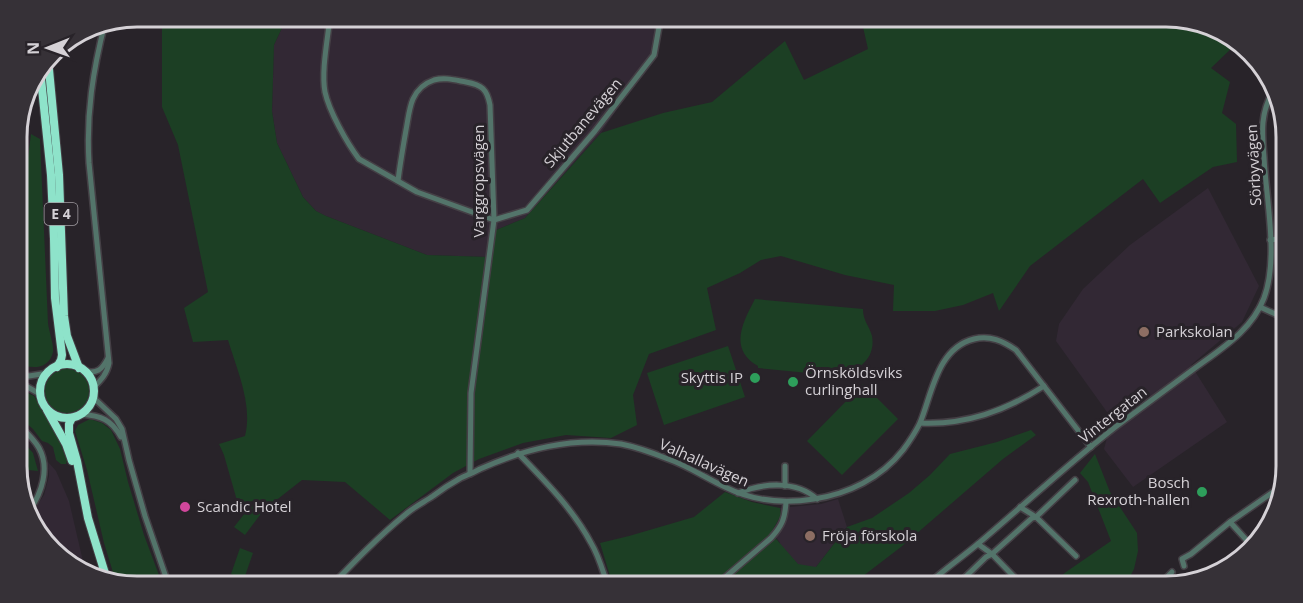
<svg xmlns="http://www.w3.org/2000/svg" width="1303" height="603" font-family="'Open Sans',sans-serif">
<style>
.built{fill:#322834}
.green{fill:#1c3f24}
.lines{fill:none;stroke-linecap:round;stroke-linejoin:round}
.minor-casing{stroke:#443f45;stroke-width:8}
.highway-casing{stroke:#443f45;stroke-width:10}
.minor{stroke:#53746a;stroke-width:5}
.highway{stroke:#8ee3ca;stroke-width:8}
.education-dot{fill:#8d6e63;stroke:#282329;stroke-width:2}
.leisure-dot{fill:#2e9e5b;stroke:#282329;stroke-width:2}
.hotel-dot{fill:#d1479c;stroke:#282329;stroke-width:2}
.labels{text-anchor:middle;stroke-width:6;stroke-linejoin:round;paint-order:stroke}
.shield{fill:#282329;stroke:#a19da2;stroke-width:1.5}
.shield-label{font-size:14px;font-weight:bold;fill:#d5d1d6}
.street-label{font-size:15px;fill:#d5d1d6;stroke:#282329}
.poi-label{font-size:15px;fill:#d5d1d6;stroke:#282329;text-anchor:start}
.rim{fill:none;stroke:#d5d1d6;stroke-width:3}
</style>
<rect width="100%" height="100%" fill="#282329"/>
<g class="built">
<polygon points="287,17 661,17 654,55 601,133 525,218 496,230 489,257 427,255 326,216 316,211 303,197 277,143 272,111 274,45"/>
<polygon points="1208,188 1259,286 1242,322 1191,365 1227,422 1133,487 1104,449 1112,419 1056,341 1059,324 1083,289 1130,245"/>
<polygon points="48,462 56,471 69,501 86,574 41,539 31,514 44,495 49,476"/>
<polygon points="838,499 847,527 816,567 792,573 779,541 771,533 781,515 780,508 821,504"/>
</g>
<g class="green">
<path d="M1166,16L1213,26L1236,44L1211,68L1230,82L1222,113L1236,124L1237,162L1213,167L1160,203L1143,179L1030,266L999,311L993,293L963,305L935,311H893L894,285L845,275L781,256L761,260L740,273L707,288L716,330L649,354L633,395L637,425L611,438L566,435L523,443L479,459L453,473L390,520L345,482L302,480L265,509L253,501L238,504L224,455L219,444L245,436C253,405 237,370 228,340L193,342L184,308L208,292L178,145L162,107V20L148,17H287L274,45L272,111L277,143L303,197L316,211L326,216L427,255L489,257L496,230L525,218L601,133L663,113L712,102L785,41L804,80L868,49L863,27L854,17Z"/>
<path d="M31,134L40,139L48,323C49,332 54,344 53,352C49,370 30,370 17,362V214L22,204Z"/>
<path d="M755,299L863,309C863,321 869,325 872,336C876,359 858,371 839,376L758,368V366C728,349 743,322 755,299Z"/>
<polygon points="728,346 745,397 664,425 647,373"/>
<circle cx="67" cy="391" r="22"/>
<polygon points="863,384 898,419 842,475 807,441"/>
<polygon points="17,388 34,396 59,440 67,461 66,464 61,464 56,460 53,447 48,443 42,441 33,429 17,415"/>
<polygon points="90,419 102,423 111,430 120,449 128,482 144,535 163,586 137,586 116,582 104,543 87,470 75,431 78,425"/>
<polygon points="1031,430 1036,435 1003,459 901,547 850,586 613,586 600,543 629,536 694,517 725,492 752,502 780,508 781,515 771,533 798,564 816,567 847,527 872,518 909,493 930,475 950,454 997,442"/>
<polygon points="17,435 33,453 38,471 18,469"/>
<polygon points="1095,454 1110,492 1137,533 1138,551 1134,569 1125,586 1049,586 1066,572 1111,541 1088,482 1080,473"/>
<polygon points="252,504 263,511 245,535 234,527"/>
<polygon points="240,548 253,553 244,579 231,574"/>
</g>
<g class="lines">
<defs>
<g id="minor">
<path d="M330,16C328,38 321,71 325,92C329,111 347,143 359,159L417,192L494,220"/>
<polyline points="17,165 19,120"/>
<path d="M398,181C400,164 403,147 406,130C408,120 409,108 413,99C417,90 425,83 434,80C445,77 455,80 466,82C482,85 487,89 490,105L494,220L471,393L470,474"/>
<polyline points="494,220 527,210 595,131 654,55 661,16"/>
<polyline points="1270,240 1286,238"/>
<polyline points="1260,307 1286,319"/>
<path d="M84,371C97,374 102,370 108,358"/>
<polyline points="17,373 29,376 48,373"/>
<polyline points="17,381 40,394"/>
<path d="M93,388C101,380 107,374 109,363L89,163C86,114 93,70 105,23"/>
<polyline points="93,393 95,399 116,419 122,429 129,460 145,516 169,586"/>
<path d="M81,414C101,416 111,419 121,437"/>
<path d="M17,423C25,431 34,439 39,448C50,468 42,493 29,511"/>
<path d="M920,423C966,425 1005,411 1044,386"/>
<path d="M518,453C545,481 573,509 591,543C599,556 603,572 608,586"/>
<polyline points="785,486 785,466"/>
<path d="M738,493C763,483 796,480 817,499"/>
<polyline points="1020,507 1036,517 1076,556"/>
<polyline points="1230,522 1251,545"/>
<polyline points="978,544 992,554 1023,586"/>
<polyline points="1184,566 1182,559 1191,554 1230,522 1283,485"/>
<path d="M331,586C355,561 379,536 406,514C414,507 424,502 433,496C441,490 450,484 459,479C466,475 473,473 480,469C525,449 571,437 621,444C637,447 653,453 668,459C688,466 706,478 725,487C753,501 783,504 814,499C848,494 881,478 903,450C909,442 915,433 920,423C932,394 937,348 974,339C990,335 1003,341 1016,350L1091,447"/>
<path d="M715,586L771,538C782,526 785,519 786,502"/>
<path d="M926,586C942,571 961,558 979,543C1025,504 1070,462 1118,425C1142,407 1167,389 1191,371C1219,350 1251,332 1264,298C1279,258 1266,200 1264,157C1262,133 1260,114 1273,91"/>
<polyline points="956,586 986,557 992,554 1032,518 1036,517 1075,480"/>
<polyline points="1158,586 1172,572"/>
</g>
<g id="highway">
<polyline points="48,59 59,175 64,316 67,336 79,368"/>
<polyline points="40,69 51,175 54,239 55,298 62,355 61,360 57,367"/>
<circle cx="67" cy="391" r="27"/>
<polyline points="47,410 66,444 72,461"/>
<polyline points="72,418 69,424 69,433 77,461 88,518 107,580"/>
</g>
</defs>
<use href="#minor" class="minor-casing"/>
<use href="#highway" class="highway-casing"/>
<use href="#minor" class="minor"/>
<use href="#highway" class="highway"/>
</g>
<g class="education-dot">
<circle cx="1144" cy="332" r="6"/>
<circle cx="810" cy="536" r="6"/>
</g>
<g class="leisure-dot">
<circle cx="755" cy="378" r="6"/>
<circle cx="793" cy="382" r="6"/>
<circle cx="1202" cy="492" r="6"/>
</g>
<circle class="hotel-dot" cx="185" cy="507" r="6"/>
<g class="labels">
<rect class="shield" x="44.5" y="203" width="33" height="22" rx="4.5"/>
<g class="shield-label">
<text x="61" y="219">E 4</text>
</g>
<g class="street-label">
<text transform="translate(583 123) rotate(-50)" y="5">Skjutbanevägen</text>
<text transform="translate(1254 165) rotate(-93)" y="5">Sörbyvägen</text>
<text transform="translate(479 181) rotate(-90)" y="5">Varggropsvägen</text>
<text transform="translate(1113 415) rotate(-38)" y="5">Vintergatan</text>
<text transform="translate(704 463) rotate(24)" y="5">Valhallavägen</text>
</g>
<g class="poi-label">
<text x="1156" y="337">Parkskolan</text>
<text x="805" y="378">Örnsköldsviks<tspan x="805" dy="17">curlinghall</tspan></text>
<text x="743" y="383" text-anchor="end">Skyttis IP</text>
<text x="1190" y="488" text-anchor="end">Bosch<tspan x="1190" dy="17">Rexroth-hallen</tspan></text>
<text x="197" y="512">Scandic Hotel</text>
<text x="822" y="541">Fröja förskola</text>
</g>
</g>
<path d="M0 0H1303V603H0ZM137 27H1166A110 110 0 0 1 1276 137V466A110 110 0 0 1 1166 576H137A110 110 0 0 1 27 466V137A110 110 0 0 1 137 27Z" fill="#363137" fill-rule="evenodd"/>
<path class="rim" d="M137 27H1166A110 110 0 0 1 1276 137V466A110 110 0 0 1 1166 576H137A110 110 0 0 1 27 466V137A110 110 0 0 1 137 27Z"/>
<g transform="translate(48 48) rotate(269)" stroke="#282329" stroke-width="4.5" paint-order="stroke">
<path d="M0-4.5L10 22L0 15L-10 22Z" fill="#d5d1d6"/>
<text y="-9" font-size="16" font-weight="bold" text-anchor="middle" fill="#d5d1d6">N</text>
</g>
</svg>
